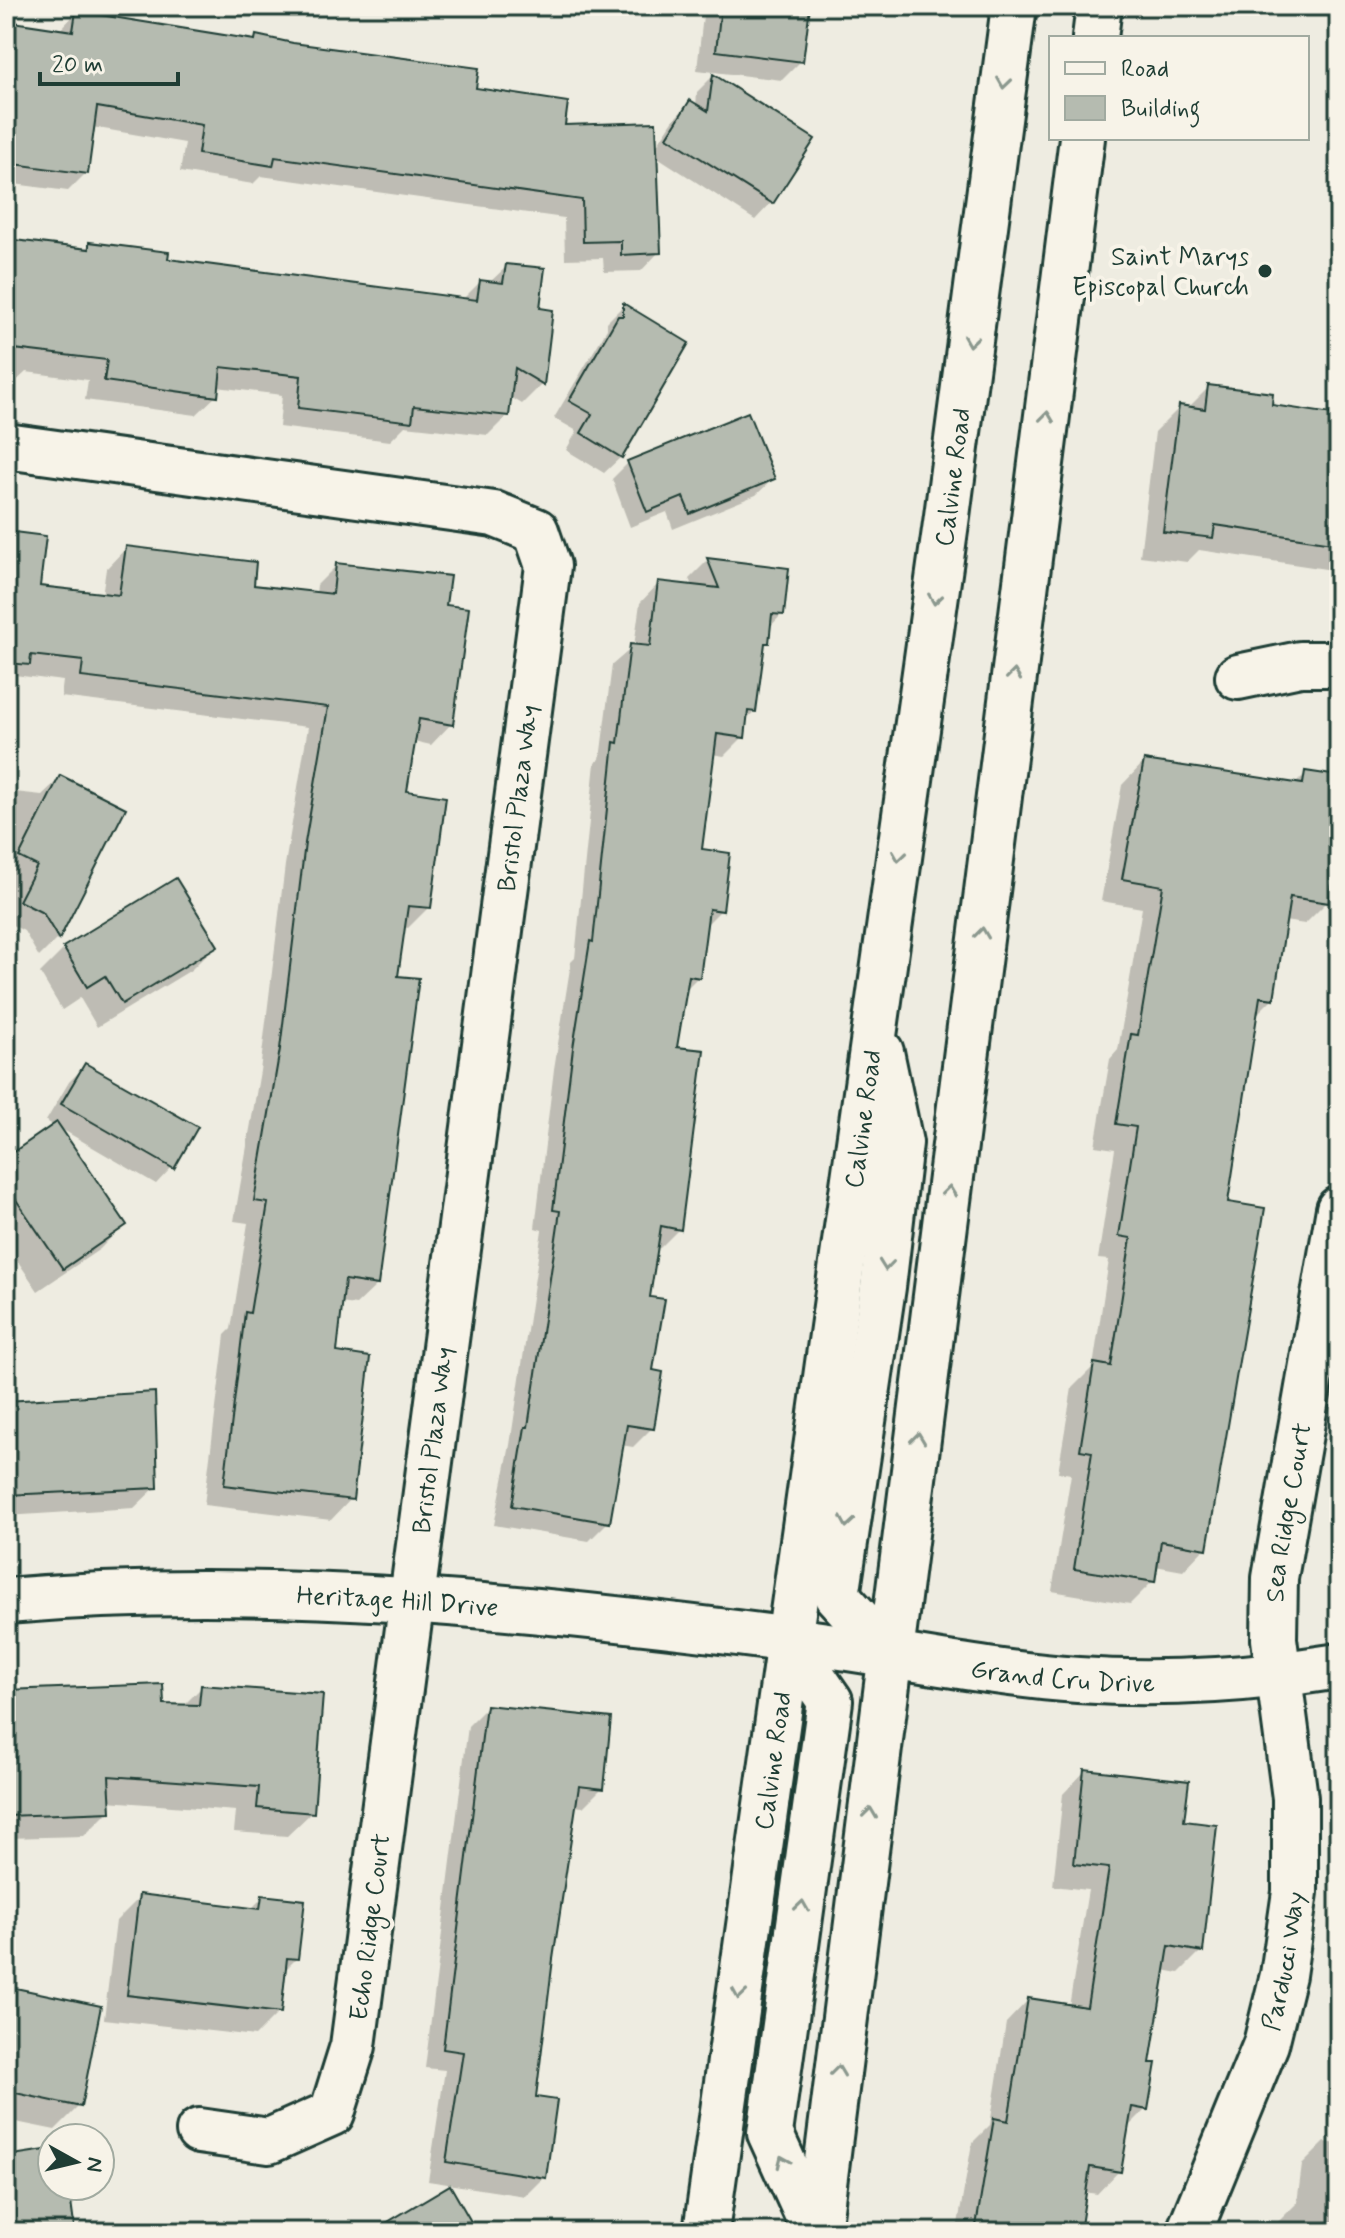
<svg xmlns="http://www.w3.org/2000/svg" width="1345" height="2238" font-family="Mynerve,sans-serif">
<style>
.shadow{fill:#0003}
.building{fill:#b5bbb0;stroke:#1f3d34;stroke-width:2}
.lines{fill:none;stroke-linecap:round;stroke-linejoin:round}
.minor-casing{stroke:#1f3d34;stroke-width:50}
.major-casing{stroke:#1f3d34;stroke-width:50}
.minor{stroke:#f7f3e8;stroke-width:44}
.major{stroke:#f7f3e8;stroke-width:44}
.oneway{stroke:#8b988e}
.poi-dot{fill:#1f3d34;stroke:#f7f3e8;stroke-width:3}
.labels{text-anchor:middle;stroke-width:8;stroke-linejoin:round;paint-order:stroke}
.poi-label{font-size:26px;fill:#1f3d34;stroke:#f7f3e8;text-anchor:end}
.street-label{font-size:26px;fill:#1f3d34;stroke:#f7f3e8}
</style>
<rect width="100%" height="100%" fill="#eeece1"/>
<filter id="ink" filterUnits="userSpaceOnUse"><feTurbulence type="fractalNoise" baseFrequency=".0125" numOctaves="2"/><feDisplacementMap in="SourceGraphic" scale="16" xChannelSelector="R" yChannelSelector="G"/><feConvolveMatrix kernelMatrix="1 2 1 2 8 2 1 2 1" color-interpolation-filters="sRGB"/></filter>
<g filter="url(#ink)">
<g class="shadow">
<polygon points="704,6 808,6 801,61 782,80 697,70"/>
<polygon points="76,13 252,42 257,37 474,90 562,127 655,148 674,119 691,102 696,106 697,92 713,76 812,139 771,203 755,220 656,156 659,252 641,271 604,272 603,258 565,259 564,218 261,176 253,184 180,172 185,143 92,127 86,173 68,191 6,183 6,23 59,31"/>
<polygon points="6,241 84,250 90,244 166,261 462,300 480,282 489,283 507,266 538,310 550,311 542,384 522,404 509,396 507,416 488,435 405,426 390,441 279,427 282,395 217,387 216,396 196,415 85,400 88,380 26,372 6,391"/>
<polygon points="623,306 687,343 621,457 604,473 566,450 577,431 554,418 607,329 607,322"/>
<polygon points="1209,387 1270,407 1339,417 1339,571 1199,550 1187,562 1140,556 1155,432 1179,408 1187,409"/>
<polygon points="628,463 773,479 756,495 673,529 667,512 630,527 612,479"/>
<polygon points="6,533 37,587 102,595 106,569 126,548 252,586 316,594 317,585 337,565 444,607 451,724 431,745 413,741 405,792 429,907 408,928 403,927 396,978 377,1285 356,1305 340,1303 334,1354 351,1499 331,1520 204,1505 225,1335 231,1329 248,1223 234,1221 260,1071 285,865 308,727 61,697 63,681 6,674"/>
<polygon points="708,560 782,614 769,628 767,642 763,647 755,711 745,720 743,737 724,756 712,754 699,851 721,910 705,926 698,977 684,991 674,1048 679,1229 660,1248 655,1247 647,1299 652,1428 633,1447 621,1445 608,1522 589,1541 494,1525 510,1445 542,1230 535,1228 554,1069 571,962 575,958 595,763 600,759 612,665 634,646 640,603 659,583 693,587 689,579"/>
<polygon points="1144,762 1294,785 1306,773 1339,779 1339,886 1330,884 1327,902 1305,924 1284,921 1272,999 1256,1015 1226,1203 1205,1548 1183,1571 1155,1566 1153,1581 1130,1604 1052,1591 1071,1474 1058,1472 1072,1388 1093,1367 1109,1260 1098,1259 1115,1149 1095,1146 1110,1059 1118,1050 1142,908 1101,901 1122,785"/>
<polygon points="61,777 123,809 57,939 39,957 24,931 6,922 6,791 42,795"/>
<polygon points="215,946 191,970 97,1027 80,998 62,1010 40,973 64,949"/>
<polygon points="86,1065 172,1167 156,1184 58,1127 124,1224 100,1249 38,1291 6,1244 6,1159 55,1126 46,1121 69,1082"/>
<polygon points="6,1404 156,1487 134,1508 6,1516"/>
<polygon points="161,1686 162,1706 182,1707 202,1687 312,1812 287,1836 234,1832 236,1811 108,1801 109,1811 84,1836 6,1838 6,1692"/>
<polygon points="487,1707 602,1788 583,1807 574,1806 534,2099 544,2177 525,2196 428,2181 445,2070 425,2068 468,1726"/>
<polygon points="1085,1771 1182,1823 1201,1951 1179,1973 1163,1970 1148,2064 1146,2109 1126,2129 1119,2171 1097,2194 1084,2192 1078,2232 951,2232 958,2224 972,2143 990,2125 1006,2023 1028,2000 1069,2007 1088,1890 1053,1886 1063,1794"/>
<polygon points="140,1897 250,1910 263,1897 297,1958 284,1971 279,2012 255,2036 104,2019 116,1921"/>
<polygon points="6,1988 79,2106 55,2130 6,2120"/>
<polygon points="1339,2050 1339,2099 1330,2097"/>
<polygon points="1339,2140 1339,2232 1273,2232 1274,2226 1297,2203 1302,2165 1325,2142 1338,2144"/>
<polygon points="52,2151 52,2186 86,2186 87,2191 70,2208 73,2232 6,2232 6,2158"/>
</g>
<g class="building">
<polygon points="721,6 810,6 803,62 716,51"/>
<polygon points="76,11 255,40 256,35 293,43 479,68 476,88 568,102 565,125 656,122 661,253 621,255 621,241 583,242 582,200 275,157 273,166 198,154 202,125 97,107 88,174 6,163 6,21 73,31"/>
<polygon points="713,74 815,139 773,204 667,137 690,100 708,111"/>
<polygon points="6,239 89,249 89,242 169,252 168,259 477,300 480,280 503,283 506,264 545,268 540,308 553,310 544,385 515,368 509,416 414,406 412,422 298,408 301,376 221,367 218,397 104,381 107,360 6,348"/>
<polygon points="623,303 689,343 622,458 581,433 592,414 569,401 618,316 623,316"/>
<polygon points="1208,385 1273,393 1272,405 1339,415 1339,544 1215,525 1213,538 1163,532 1179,405 1205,409"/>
<polygon points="748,412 775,479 690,514 683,497 647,512 627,461"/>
<polygon points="6,531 46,536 40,586 119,595 126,546 256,562 254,585 333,594 336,563 450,576 446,605 469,608 453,725 419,719 407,791 446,797 431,908 408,906 398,976 419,978 378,1285 345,1280 337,1352 370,1357 353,1500 224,1485 245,1312 250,1313 268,1203 254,1201 280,1049 305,843 328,707 81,677 83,661 31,655 30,665 6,663"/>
<polygon points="707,558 789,568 784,615 772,614 769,643 765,643 756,712 748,711 745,738 717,734 702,849 730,853 723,911 709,909 700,978 689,976 677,1047 704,1050 681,1230 661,1226 650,1297 665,1299 653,1370 663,1372 654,1429 627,1425 610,1523 512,1506 525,1427 528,1427 560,1211 553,1210 573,1048 590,941 593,942 614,742 618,743 630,644 650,646 658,581 719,588"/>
<polygon points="1144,760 1303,784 1305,771 1339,776 1339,838 1329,903 1290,897 1274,999 1260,997 1228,1202 1265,1208 1207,1549 1161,1541 1155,1582 1074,1569 1092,1452 1080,1450 1094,1363 1111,1366 1131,1238 1119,1236 1136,1127 1116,1124 1131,1034 1138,1035 1163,886 1122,879"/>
<polygon points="60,775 126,808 59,940 43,913 19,901 37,866 19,857"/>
<polygon points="176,878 218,946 122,1004 105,976 87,987 63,947"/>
<polygon points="85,1063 198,1127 174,1169 61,1104"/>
<polygon points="57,1122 127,1225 63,1269 6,1185 6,1157"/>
<polygon points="155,1392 158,1488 6,1495 6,1401"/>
<polygon points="163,1684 164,1704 199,1705 201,1685 323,1694 314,1813 257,1808 259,1787 109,1776 111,1812 7,1816 6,1690"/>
<polygon points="486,1705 611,1718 604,1789 579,1786 553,1959 536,2097 557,2100 546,2178 446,2162 463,2052 443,2049"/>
<polygon points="1084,1769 1189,1781 1184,1821 1217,1825 1203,1952 1169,1946 1150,2063 1156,2063 1148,2110 1132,2107 1121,2172 1090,2167 1080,2232 975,2232 994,2118 1008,2121 1028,1998 1087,2007 1109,1868 1074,1864"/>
<polygon points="139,1894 260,1909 262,1895 305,1900 298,1959 287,1958 281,2013 127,1995"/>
<polygon points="6,1986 101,2006 81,2107 6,2091"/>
<polygon points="52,2149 52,2186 88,2186 89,2192 70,2195 75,2232 6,2232 6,2156"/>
<polygon points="450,2185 477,2232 371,2232"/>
</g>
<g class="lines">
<defs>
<g id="minor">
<polyline points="6,446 494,514 536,531 548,566 353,2046 332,2113 269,2141 199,2131"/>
<polyline points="1238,677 1300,664 1339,664"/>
<path id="s1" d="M6,1601C266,1579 527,1606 784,1639C882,1651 979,1673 1078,1680C1166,1686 1252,1680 1339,1666"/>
<path id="s2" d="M1189,2232L1266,2044L1283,1975L1295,1892V1798L1274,1639L1275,1578L1339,1209"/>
</g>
<g id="major">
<polyline points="1095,38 1099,6"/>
<polyline points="881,1052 900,1143 883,1287 837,1596 890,1654"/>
<polyline points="787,1639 830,1701 770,2133 815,2232"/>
<path id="s3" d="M706,2232L947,516L1014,6"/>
<polyline points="818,2232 1082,138"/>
</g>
</defs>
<use href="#minor" class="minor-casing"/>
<use href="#major" class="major-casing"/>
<use href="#minor" class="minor"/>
<use href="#major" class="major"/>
</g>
<defs><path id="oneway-chevron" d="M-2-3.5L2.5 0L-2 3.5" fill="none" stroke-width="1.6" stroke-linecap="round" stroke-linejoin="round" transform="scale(2)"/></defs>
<g class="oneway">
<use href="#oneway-chevron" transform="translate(1004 83) rotate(98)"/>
<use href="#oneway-chevron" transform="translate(970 341) rotate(98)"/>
<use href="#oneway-chevron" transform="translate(1047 417) rotate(-83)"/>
<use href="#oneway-chevron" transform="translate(935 599) rotate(98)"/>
<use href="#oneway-chevron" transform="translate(1014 675) rotate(-83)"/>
<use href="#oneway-chevron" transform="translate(899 856) rotate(98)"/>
<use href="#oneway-chevron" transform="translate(982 933) rotate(-83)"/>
<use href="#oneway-chevron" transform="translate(949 1191) rotate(-83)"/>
<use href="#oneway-chevron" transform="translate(886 1265) rotate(96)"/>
<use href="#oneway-chevron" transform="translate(918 1438) rotate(-83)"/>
<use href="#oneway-chevron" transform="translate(847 1522) rotate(99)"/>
<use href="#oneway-chevron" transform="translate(870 1813) rotate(-83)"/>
<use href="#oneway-chevron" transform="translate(802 1906) rotate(-82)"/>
<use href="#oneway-chevron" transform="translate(739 1994) rotate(98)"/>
<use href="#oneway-chevron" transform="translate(838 2071) rotate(-83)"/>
<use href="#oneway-chevron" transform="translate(783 2161) rotate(-114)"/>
</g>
</g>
<circle class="poi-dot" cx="1265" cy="271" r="8"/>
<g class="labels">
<g class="poi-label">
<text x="1249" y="265">Saint Marys<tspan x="1249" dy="30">Episcopal Church</tspan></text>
</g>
<g class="street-label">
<text dy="9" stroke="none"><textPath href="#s3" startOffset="1772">Calvine Road</textPath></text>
<text transform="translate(517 798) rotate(-83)" y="9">Bristol Plaza Way</text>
<text dy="9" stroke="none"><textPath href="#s3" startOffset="1124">Calvine Road</textPath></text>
<text transform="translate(432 1440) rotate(-83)" y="9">Bristol Plaza Way</text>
<text dy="9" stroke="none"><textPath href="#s2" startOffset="740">Sea Ridge Court</textPath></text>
<text dy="9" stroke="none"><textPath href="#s1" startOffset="392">Heritage Hill Drive</textPath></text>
<text dy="9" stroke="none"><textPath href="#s1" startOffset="1062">Grand Cru Drive</textPath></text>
<text dy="9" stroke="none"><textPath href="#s3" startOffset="476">Calvine Road</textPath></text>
<text transform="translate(369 1927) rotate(-83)" y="9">Echo Ridge Court</text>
<text dy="9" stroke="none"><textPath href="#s2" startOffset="288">Parducci Way</textPath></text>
</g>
</g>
<rect width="1345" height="2238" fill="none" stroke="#f7f3e8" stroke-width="32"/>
<rect x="16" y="16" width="1313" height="2206" fill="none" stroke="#1f3d34" stroke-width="3" filter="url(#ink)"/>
<rect x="1049" y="36" width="260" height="104" fill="#f7f3e8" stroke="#a1aaa0" stroke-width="2"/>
<rect x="1065" y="62" width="40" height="12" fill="#f7f3e8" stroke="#a1aaa0" stroke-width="2"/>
<text x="1121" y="76" font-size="24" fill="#1f3d34">Road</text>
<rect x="1065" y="96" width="40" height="24" fill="#b5bbb0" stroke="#a1aaa0" stroke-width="2"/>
<text x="1121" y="116" font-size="24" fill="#1f3d34">Building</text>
<g transform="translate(76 2162) rotate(98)"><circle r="38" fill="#f7f3e8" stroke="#a1aaa0" stroke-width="2"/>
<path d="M0-6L14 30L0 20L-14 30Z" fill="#1f3d34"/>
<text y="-12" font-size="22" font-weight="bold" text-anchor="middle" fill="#1f3d34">N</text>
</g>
<path d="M40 72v12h138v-12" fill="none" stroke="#1f3d34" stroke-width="4"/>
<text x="52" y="72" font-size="24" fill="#1f3d34" stroke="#f7f3e8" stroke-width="6" paint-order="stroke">20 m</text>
</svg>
